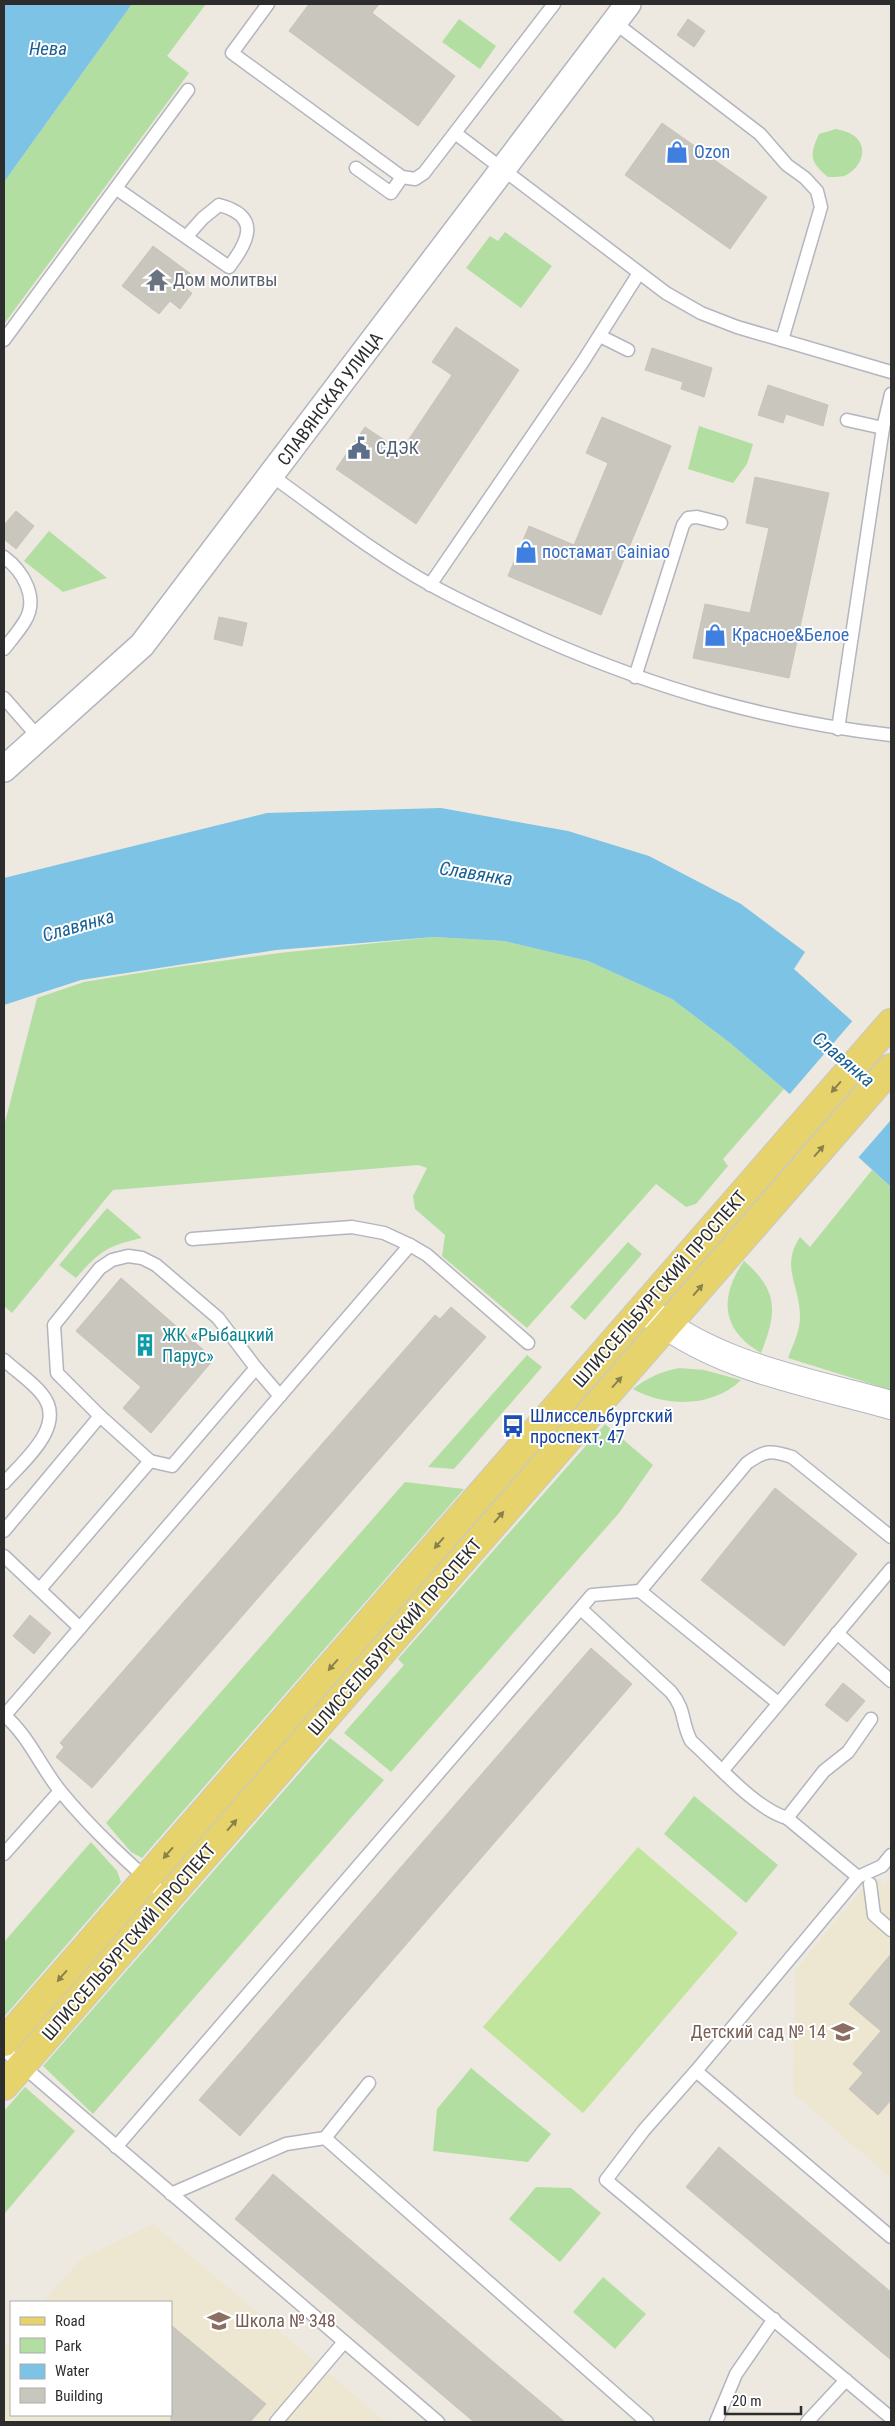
<svg xmlns="http://www.w3.org/2000/svg" width="895" height="2426" font-family="'Roboto Condensed',sans-serif">
<style>
.education{fill:#ede6d1}
.green{fill:#b2dfa1}
.pitch{fill:#c2e59e}
.water{fill:#7cc3e6}
.pier{fill:#ede8e0}
.building{fill:#c9c6be;stroke:#c8c4ba}
.lines{fill:none;stroke-linecap:round;stroke-linejoin:round}
.service-casing{stroke:#b3b5bf;stroke-width:15}
.minor-casing{stroke:#b3b5bf;stroke-width:28}
.tertiary-casing{stroke:#b3b5bf;stroke-width:30}
.primary-casing{stroke:#c8c8c8;stroke-width:30}
.service{stroke:#fff;stroke-width:12}
.minor{stroke:#fff;stroke-width:25}
.tertiary{stroke:#fff;stroke-width:28}
.primary{stroke:#e7d36b;stroke-width:28}
.oneway{fill:#8a804c}
.labels{text-anchor:middle;stroke-width:4;stroke-linejoin:round;paint-order:stroke}
.shop-label{font-size:18px;fill:#366cbe;stroke:#fff;text-anchor:start}
.worship-label{font-size:18px;fill:#5b616d;stroke:#fff;text-anchor:start}
.street-label{font-size:18px;fill:#2d2d2d;stroke:#fff}
.service-label{font-size:18px;fill:#4e5e75;stroke:#fff;text-anchor:start}
.culture-label{font-size:18px;fill:#0d838f;stroke:#fff;text-anchor:start}
.transit-label{font-size:18px;fill:#164399;stroke:#fff;text-anchor:start}
.education-label{font-size:18px;fill:#785e54;stroke:#fff;text-anchor:end}
.water-label{font-size:19px;font-style:italic;fill:#186195;stroke:#fff}
</style>
<rect width="100%" height="100%" fill="#ede8e0"/>
<g class="education">
<polygon points="878,1879 884,1884 887,1880 891,1883 891,2178 793,2093 795,1971 862,1889"/>
<polygon points="153,2224 386,2422 4,2422 4,2348 11,2339 11,2415 171,2415 171,2302 43,2302 81,2259"/>
</g>
<g class="green">
<polygon points="132,4 206,4 167,56 189,73 4,324 4,182"/>
<polygon points="459,19 496,46 480,69 442,42"/>
<path d="M836,129C844,131 854,133 859,141C868,154 857,171 844,176C840,177 833,177 828,177C810,162 809,156 819,134Z"/>
<polygon points="505,232 552,266 521,308 466,268 490,236 498,241"/>
<polygon points="699,426 753,444 747,464 733,483 688,469"/>
<polygon points="49,531 107,578 63,592 24,561"/>
<polygon points="434,937 504,941 588,961 672,999 730,1043 784,1089 723,1159 728,1166 696,1204 686,1207 656,1184 527,1328 442,1256 445,1235 415,1209 413,1196 427,1168 418,1165 113,1190 12,1313 4,1306 4,1126 37,998 84,982 176,967 279,953"/>
<path d="M872,1170L891,1187V1390L788,1358C793,1345 800,1331 800,1317C800,1285 780,1267 800,1237L810,1247Z"/>
<path d="M107,1208L142,1238C107,1246 100,1251 76,1278L59,1265Z"/>
<polygon points="628,1242 642,1254 585,1320 570,1307"/>
<path d="M744,1261C779,1291 777,1313 761,1353C721,1330 719,1297 744,1261Z"/>
<polygon points="527,1355 542,1367 454,1469 428,1467"/>
<path d="M679,1368L704,1370L741,1380C714,1407 666,1408 633,1389C648,1377 661,1372 679,1368Z"/>
<polygon points="605,1424 653,1465 619,1513 391,1772 344,1733 404,1665 398,1659"/>
<polygon points="405,1482 464,1489 142,1858 131,1852 106,1823"/>
<polygon points="330,1738 384,1780 93,2114 43,2066"/>
<polygon points="694,1796 778,1865 746,1903 664,1834"/>
<polygon points="91,1842 117,1871 121,1882 4,2017 4,1942"/>
<polygon points="471,2068 551,2134 528,2162 433,2151 437,2109"/>
<polygon points="25,2087 75,2131 4,2214 4,2111"/>
<polygon points="536,2187 571,2188 601,2213 560,2262 509,2219"/>
<polygon points="603,2277 646,2314 615,2349 573,2312"/>
</g>
<polygon class="pitch" points="638,1847 738,1933 583,2113 483,2027"/>
<g class="water">
<polygon points="4,4 132,4 4,182"/>
<polygon points="441,808 568,831 649,856 741,904 805,952 794,969 891,1056 891,1187 784,1089 730,1043 672,999 588,961 504,941 434,937 276,950 81,980 4,1005 4,878 267,813"/>
</g>
<polygon class="pier" points="855,1018 891,1052 891,1120 857,1159 788,1096"/>
<g class="building">
<polygon points="309,4 379,4 372,13 455,76 418,126 289,31"/>
<polygon points="688,19 705,31 694,47 677,35"/>
<polygon points="662,123 767,197 730,249 625,175"/>
<polygon points="153,246 191,274 182,286 192,293 180,309 170,301 159,314 122,286"/>
<polygon points="456,327 519,370 416,524 336,469 365,427 401,451 452,375 432,362"/>
<polygon points="652,348 712,368 704,397 681,389 683,382 645,370"/>
<polygon points="768,385 828,405 823,426 786,414 783,423 758,415"/>
<polygon points="602,417 671,446 601,615 508,576 529,526 574,545 608,463 586,453"/>
<polygon points="755,477 829,493 789,678 693,658 705,604 750,613 769,528 746,523"/>
<polygon points="16,511 34,526 16,549 4,539 4,525"/>
<polygon points="219,617 247,623 242,646 214,639"/>
<polygon points="121,1278 214,1359 151,1433 123,1408 141,1387 76,1331"/>
<polygon points="451,1307 486,1337 92,1788 56,1757 64,1747 60,1743 435,1315 440,1319"/>
<polygon points="775,1488 857,1554 784,1646 701,1580"/>
<polygon points="30,1615 51,1633 34,1654 13,1636"/>
<polygon points="591,1648 632,1684 240,2136 199,2100"/>
<polygon points="843,1683 865,1701 847,1722 825,1705"/>
<polygon points="891,1954 891,2100 878,2115 849,2089 863,2073 853,2064 881,2031 849,2004"/>
<polygon points="719,2147 891,2292 891,2360 686,2187"/>
<polygon points="273,2174 497,2365 565,2422 474,2422 235,2219"/>
<polygon points="171,2325 266,2404 250,2422 171,2422"/>
</g>
<g class="lines">
<defs>
<g id="service">
<polyline points="268,4 232,53 402,177 391,193 356,168"/>
<polyline points="614,22 760,134 787,165 805,178 817,191 821,207 782,340"/>
<polyline points="455,133 666,293 701,313 737,327 891,372"/>
<polyline points="402,177 415,179 424,173 554,4"/>
<path d="M117,189L229,267C249,241 261,216 219,205L203,218L186,237"/>
<polyline points="600,336 628,350"/>
<polyline points="4,340 188,90"/>
<polyline points="847,420 883,428"/>
<path d="M272,476C324,513 375,554 431,585C467,605 505,622 543,639C657,689 768,721 891,735"/>
<path d="M4,557C23,571 39,598 25,621C19,631 11,640 4,649"/>
<polyline points="430,585 582,363 639,273"/>
<polyline points="635,677 683,525 688,518 697,517 721,523"/>
<polyline points="4,698 40,739"/>
<polyline points="838,729 883,428 891,394"/>
<polyline points="192,1239 352,1227 384,1233 410,1245"/>
<path d="M4,1360C16,1371 31,1381 41,1393C69,1425 23,1461 4,1483"/>
<polyline points="256,1368 280,1396"/>
<polyline points="100,1416 57,1373 54,1325 100,1268 112,1260 128,1256 142,1258 156,1265 218,1318 256,1368 172,1466 150,1461"/>
<polyline points="4,1531 100,1416 150,1461 40,1589"/>
<polyline points="4,1556 80,1628"/>
<path d="M581,1609L671,1692C686,1710 681,1722 691,1741C718,1765 754,1808 787,1818L858,1877"/>
<polyline points="837,1633 891,1681"/>
<path d="M778,1703L640,1591L747,1463C765,1450 771,1450 792,1457L891,1537"/>
<path d="M4,1715C29,1736 41,1768 61,1792C93,1831 131,1865 168,1898"/>
<polyline points="5,1715 410,1245 427,1255 528,1343"/>
<polyline points="723,1770 891,1569"/>
<polyline points="787,1818 824,1771 848,1752 871,1719"/>
<polyline points="4,1854 60,1791"/>
<polyline points="891,1855 882,1866 858,1877 696,2071 891,2237"/>
<polyline points="870,1884 874,1915 891,1930"/>
<polyline points="4,2050 438,2422"/>
<polyline points="696,2071 644,2130 606,2180 891,2418"/>
<polyline points="325,2138 647,2422"/>
<polyline points="116,2147 592,1595 640,1591"/>
<polyline points="171,2194 286,2144 325,2138 369,2083"/>
<polyline points="276,2422 344,2342"/>
<polyline points="716,2422 736,2374 774,2319"/>
<polyline points="807,2422 846,2380"/>
</g>
<polyline id="minor" points="4,769 142,645 628,4"/>
<path id="tertiary" d="M644,1308C713,1367 806,1381 891,1405"/>
<g id="primary">
<polyline points="4,2042 891,1023"/>
<polyline points="4,2086 891,1068"/>
</g>
</defs>
<use href="#service" class="service-casing"/>
<use href="#minor" class="minor-casing"/>
<use href="#tertiary" class="tertiary-casing"/>
<use href="#primary" class="primary-casing"/>
<use href="#service" class="service"/>
<use href="#minor" class="minor"/>
<use href="#tertiary" class="tertiary"/>
<use href="#primary" class="primary"/>
</g>
<defs><path id="oneway-solid" d="M-6-.8H1V-3.2L6.5 0L1 3.2V.8H-6Z" transform="scale(1.25)"/></defs>
<g class="oneway">
<use href="#oneway-solid" transform="translate(836 1087) rotate(131)"/>
<use href="#oneway-solid" transform="translate(819 1151) rotate(-49)"/>
<use href="#oneway-solid" transform="translate(698 1290) rotate(-49)"/>
<use href="#oneway-solid" transform="translate(617 1382) rotate(-48)"/>
<use href="#oneway-solid" transform="translate(499 1517) rotate(-49)"/>
<use href="#oneway-solid" transform="translate(439 1543) rotate(131)"/>
<use href="#oneway-solid" transform="translate(333 1665) rotate(131)"/>
<use href="#oneway-solid" transform="translate(232 1825) rotate(-49)"/>
<use href="#oneway-solid" transform="translate(168 1853) rotate(131)"/>
<use href="#oneway-solid" transform="translate(62 1976) rotate(131)"/>
</g>
<defs>
<symbol id="shop-bare" viewBox="-9 -9 18 18"><path d="M-5-2.5h2.3a2.7 3.5 0 0 1 5.4 0H5L5.5 6h-11ZM-1.5-2.5h3a1.5 2.3 0 0 0-3 0Z" fill="#3f7fe0" stroke="#fff" stroke-width="2.5" paint-order="stroke"/></symbol>
<symbol id="temple-bare" viewBox="-9 -9 18 18"><path d="M0-6L5-2H3V0L6.5 2.5H4V6H1.5V3h-3V6H-4V2.5H-6.5L-3 0V-2H-5Z" fill="#6b7280" stroke="#fff" stroke-width="2.5" paint-order="stroke"/></symbol>
<symbol id="civic-bare" viewBox="-9 -9 18 18"><path d="M-.6-6.5H3V-4.5H.6V-3L4-1V1h2V6H-6V1h2V-1L-.6-3ZM-1.2 2.5V6h2.4V2.5Z" fill="#5c6f8a" stroke="#fff" stroke-width="2.5" paint-order="stroke"/></symbol>
<symbol id="building-bare" viewBox="-9 -9 18 18"><path d="M-4-6H4V6H1V3H-1V6H-4ZM-2.5-4.3h1.7v1.8h-1.7ZM.8-4.3h1.7v1.8H.8ZM-2.5-1h1.7V.8h-1.7ZM.8-1h1.7V.8H.8Z" fill="#0f9aa8" stroke="#fff" stroke-width="2.5" paint-order="stroke"/></symbol>
<symbol id="bus-bare" viewBox="-9 -9 18 18"><path d="M-5-6H5V4H4V6H2V4H-2V6H-4V4H-5ZM-3.5-4V0h7V-4ZM-3.5 1.2v1.5H-2V1.2ZM2 1.2v1.5H3.5V1.2Z" fill="#1a4fb4" stroke="#fff" stroke-width="2.5" paint-order="stroke"/></symbol>
<symbol id="school-bare" viewBox="-9 -9 18 18"><path d="M0-5L7-2L0 1L-7-2ZM-4 1L0 2.5L4 1V4Q0 6-4 4Z" fill="#8d6e63" stroke="#fff" stroke-width="2.5" paint-order="stroke"/></symbol>
</defs>
<g fill-rule="evenodd">
<use href="#shop-bare" x="661" y="136" width="32" height="32"/>
<use href="#temple-bare" x="141" y="264" width="32" height="32"/>
<use href="#civic-bare" x="343" y="432" width="32" height="32"/>
<use href="#shop-bare" x="510" y="536" width="32" height="32"/>
<use href="#shop-bare" x="699" y="619" width="32" height="32"/>
<use href="#building-bare" x="129" y="1329" width="32" height="32"/>
<use href="#bus-bare" x="497" y="1410" width="32" height="32"/>
<use href="#school-bare" x="827" y="2016" width="32" height="32"/>
<use href="#school-bare" x="203" y="2305" width="32" height="32"/>
</g>
<g class="labels">
<g class="shop-label">
<text x="694" y="158">Ozon</text>
<text x="542" y="558">постамат Cainiao</text>
<text x="732" y="641">Красное&amp;Белое</text>
</g>
<g class="worship-label">
<text x="173" y="286">Дом молитвы</text>
</g>
<g class="street-label">
<text transform="translate(330 399) rotate(-53)" y="6">СЛАВЯНСКАЯ УЛИЦА</text>
<text transform="translate(660 1289) rotate(-49)" y="6">ШЛИССЕЛЬБУРГСКИЙ ПРОСПЕКТ</text>
<text transform="translate(395 1637) rotate(-49)" y="6">ШЛИССЕЛЬБУРГСКИЙ ПРОСПЕКТ</text>
<text transform="translate(129 1942) rotate(-49)" y="6">ШЛИССЕЛЬБУРГСКИЙ ПРОСПЕКТ</text>
</g>
<g class="service-label">
<text x="376" y="454">СДЭК</text>
</g>
<g class="culture-label">
<text x="162" y="1341">ЖК «Рыбацкий<tspan x="162" dy="21">Парус»</tspan></text>
</g>
<g class="transit-label">
<text x="530" y="1422">Шлиссельбургский<tspan x="530" dy="21">проспект, 47</tspan></text>
</g>
<g class="education-label">
<text x="826" y="2038">Детский сад № 14</text>
<text x="235" y="2327" text-anchor="start">Школа № 348</text>
</g>
<g class="water-label">
<text x="48" y="55">Нева</text>
<text transform="translate(476 873) rotate(9)" y="7">Славянка</text>
<text transform="translate(78 925) rotate(-16)" y="7">Славянка</text>
<text transform="translate(844 1059) rotate(40)" y="7">Славянка</text>
</g>
</g>
<rect width="895" height="2426" fill="none" stroke="#2d2d2d" stroke-width="10"/>
<rect x="10" y="2301" width="162" height="115" fill="#ffffff" stroke="#ababab"/>
<rect x="20" y="2317" width="25" height="8" fill="#e7d36b" stroke="#ababab"/>
<text x="55" y="2326" font-size="15" fill="#2d2d2d">Road</text>
<rect x="20" y="2338" width="25" height="15" fill="#b2dfa1" stroke="#ababab"/>
<text x="55" y="2351" font-size="15" fill="#2d2d2d">Park</text>
<rect x="20" y="2364" width="25" height="15" fill="#7cc3e6" stroke="#ababab"/>
<text x="55" y="2376" font-size="15" fill="#2d2d2d">Water</text>
<rect x="20" y="2388" width="25" height="15" fill="#c9c6be" stroke="#ababab"/>
<text x="55" y="2401" font-size="15" fill="#2d2d2d">Building</text>
<path d="M725 2406v8h76v-8" fill="none" stroke="#2d2d2d" stroke-width="2.5"/>
<text x="732" y="2406" font-size="15" fill="#2d2d2d" stroke="#ffffff" stroke-width="4" paint-order="stroke">20 m</text>
</svg>
